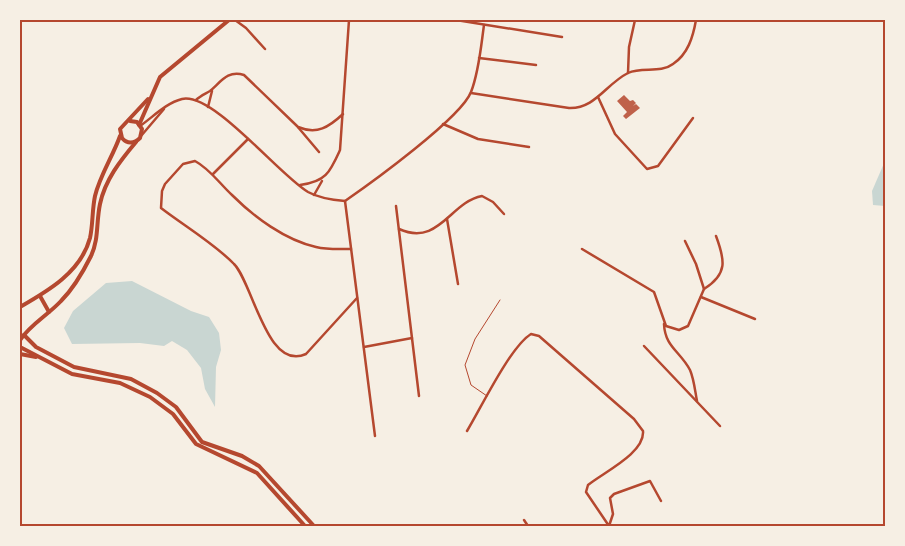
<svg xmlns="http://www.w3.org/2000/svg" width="905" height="546" font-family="'Zilla Slab',serif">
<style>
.water{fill:#c9d6d2}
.building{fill:#bf614a}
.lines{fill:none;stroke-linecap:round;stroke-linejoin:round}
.service{stroke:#b5482f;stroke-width:1}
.minor{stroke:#b5482f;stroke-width:2.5}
.tertiary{stroke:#b5482f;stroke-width:4}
.neatline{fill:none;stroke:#b5482f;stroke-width:2}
</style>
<rect width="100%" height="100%" fill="#f6efe4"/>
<g class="water">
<polygon points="885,161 885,206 873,205 872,191"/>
<polygon points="132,281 191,311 209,317 219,333 221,350 216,367 215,407 205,389 201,368 187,350 172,341 164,346 140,343 72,344 64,328 73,311 106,283"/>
</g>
<polygon class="building" points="624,95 630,101 633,100 636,103 633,106 636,104 640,108 626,119 623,116 627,112 617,101"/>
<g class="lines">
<polyline class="service" points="487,396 471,385 465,365 475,339 500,300"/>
<g class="minor">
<polyline points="235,20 246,28 265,49"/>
<polyline points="456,20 562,37"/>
<polyline points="479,58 536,65"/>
<polyline points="628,73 629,47 635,20"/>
<path d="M471,93L569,108C595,109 606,84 628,73C642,66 660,74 673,64C688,54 693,37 696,20"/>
<polyline points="598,97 615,134 647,169 658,166 693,118"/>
<path d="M196,100C200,96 205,94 210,91C221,82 227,70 244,75L297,126L319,152"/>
<polyline points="208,107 212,91"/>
<polyline points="443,124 478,139 529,147"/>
<path d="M140,126C153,117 166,103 182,99C213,92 279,175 308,192C319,198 332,200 345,201C371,183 461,118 471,92C479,72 481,46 484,25"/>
<path d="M298,127C317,135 329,127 343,114"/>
<polyline points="141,136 164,109"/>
<polyline points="213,174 248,139"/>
<path d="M300,185C326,182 330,172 340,150L349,20"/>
<polyline points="314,195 322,181"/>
<polyline points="345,201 375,436"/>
<polyline points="396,206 419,396"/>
<polyline points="447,219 458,284"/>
<path d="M399,229C439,247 450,202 482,196L493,202L504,214"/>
<path d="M351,249C340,249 328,250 316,247C285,240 254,217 232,195C219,183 210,169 195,161L183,164L165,184L162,191L161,208C183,225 215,244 234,264C253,283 267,372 306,354L357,298"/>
<polyline points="582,249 654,292 666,326 679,330 688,326 704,289 696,264 685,241"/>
<path d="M704,289C728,274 725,260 716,236"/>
<polyline points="701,297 755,319"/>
<path d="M664,324C665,347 680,351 690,370C694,379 695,391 697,401"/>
<polyline points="644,346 720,426"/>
<polyline points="364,347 412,338"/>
<path d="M467,431C481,408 510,347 531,334L539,336L634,419L643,431C645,453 604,472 588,485L586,492L609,526L613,514L610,498L614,494L650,481L661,501"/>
<polyline points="524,520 528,526"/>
</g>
<g class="tertiary">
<path d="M130,121L137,122L142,129L140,138C134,144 127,144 122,138L120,129L148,99"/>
<polyline points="139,125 160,77 229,20"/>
<polyline points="40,296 49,312"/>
<path d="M20,307C48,291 81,272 90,238C93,225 92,210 95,196C100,175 113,156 120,136"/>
<polyline points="24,335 36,347 74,367 131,379 157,393 176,407 202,442 242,456 259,466 314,526"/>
<path d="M20,340C31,324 48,315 61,301C74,288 83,272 91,256C99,239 96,223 100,204C105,180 120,161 136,142"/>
<polyline points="20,347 72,374 120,383 150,397 173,414 196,444 257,473 305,526"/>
<polyline points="20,354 36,357"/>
</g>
</g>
<rect width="905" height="546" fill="none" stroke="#f6efe4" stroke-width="42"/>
<rect x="21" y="21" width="863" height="504" class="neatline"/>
</svg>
